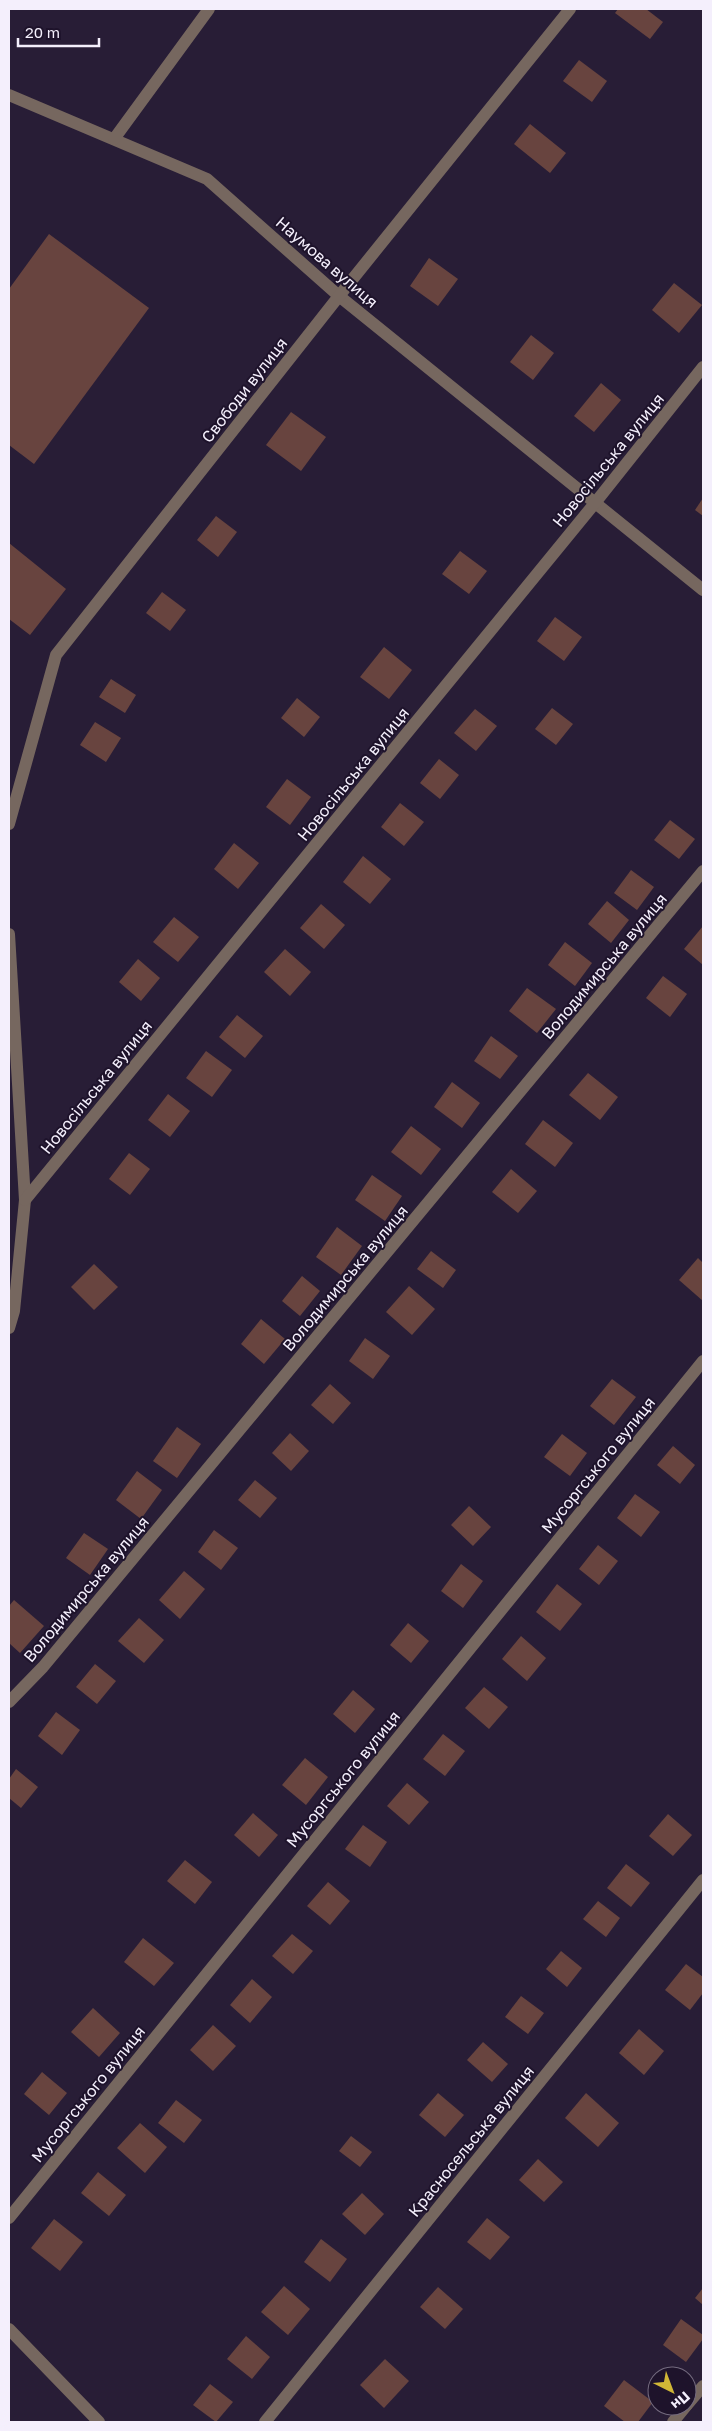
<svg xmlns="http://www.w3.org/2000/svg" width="712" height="2431" font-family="'Golos Text',sans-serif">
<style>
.building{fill:#68443f}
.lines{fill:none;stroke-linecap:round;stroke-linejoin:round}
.street{stroke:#76675f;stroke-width:12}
.labels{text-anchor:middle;stroke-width:4;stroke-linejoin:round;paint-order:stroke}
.street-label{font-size:16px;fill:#f4effc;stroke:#1e132b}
</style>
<rect width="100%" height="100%" fill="#281d36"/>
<g class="building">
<polygon points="618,9 646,9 663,22 650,39 615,13"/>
<polygon points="579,60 607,81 592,102 563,81"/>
<polygon points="530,124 566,153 550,173 514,144"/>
<polygon points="49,234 149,308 34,464 9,445 9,289"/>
<polygon points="429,258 458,279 438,306 410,286"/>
<polygon points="674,283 702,305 679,333 652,310"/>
<polygon points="531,335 554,353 533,380 510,362"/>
<polygon points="601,383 621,400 594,432 574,416"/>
<polygon points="291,412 326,437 301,471 266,445"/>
<polygon points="703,498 703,516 695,510"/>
<polygon points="216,516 237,532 218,557 197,540"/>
<polygon points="9,543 66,589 30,635 9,619"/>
<polygon points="460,551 487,571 469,594 442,574"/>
<polygon points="162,592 186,610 170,631 146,613"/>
<polygon points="555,617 582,637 564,661 537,641"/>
<polygon points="384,647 412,670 389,699 360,677"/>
<polygon points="111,679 136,695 125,713 99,697"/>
<polygon points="297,698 320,717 304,737 281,718"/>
<polygon points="552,708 573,724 556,745 535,729"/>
<polygon points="475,709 497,726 476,751 454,733"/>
<polygon points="95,722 121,738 106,762 80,745"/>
<polygon points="439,759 459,775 440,799 420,783"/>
<polygon points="287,779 311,797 290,825 266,807"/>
<polygon points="400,803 424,822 404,846 381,827"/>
<polygon points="670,820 695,839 679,859 654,840"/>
<polygon points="234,843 259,863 238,889 214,869"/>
<polygon points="363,856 391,879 370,904 343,882"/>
<polygon points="631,870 654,887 637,910 614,893"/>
<polygon points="607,901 629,920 611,943 588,924"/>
<polygon points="321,904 345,925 324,949 300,928"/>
<polygon points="174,917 199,937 178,962 153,942"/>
<polygon points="703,926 703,965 684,949"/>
<polygon points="565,942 592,963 575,986 548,965"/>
<polygon points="285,949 311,972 290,996 264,972"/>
<polygon points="138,959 160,978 141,1001 119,982"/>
<polygon points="663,976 687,994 670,1017 646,998"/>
<polygon points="527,988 556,1009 537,1033 509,1011"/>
<polygon points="237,1015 263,1036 245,1058 219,1037"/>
<polygon points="491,1036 518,1056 500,1079 474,1061"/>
<polygon points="206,1051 232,1070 212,1097 186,1078"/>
<polygon points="588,1073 618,1097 600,1120 569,1095"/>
<polygon points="452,1082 480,1103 462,1128 434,1107"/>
<polygon points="168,1094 190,1111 170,1137 148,1120"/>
<polygon points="543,1120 573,1143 555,1167 525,1144"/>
<polygon points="411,1126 441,1149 421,1175 391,1152"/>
<polygon points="129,1153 150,1169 130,1195 109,1179"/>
<polygon points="511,1169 537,1191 518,1213 492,1192"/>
<polygon points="372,1175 402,1196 385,1221 355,1200"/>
<polygon points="337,1227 362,1246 341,1275 316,1257"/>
<polygon points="431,1251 456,1270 443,1288 417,1269"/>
<polygon points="698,1258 703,1263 703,1301 679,1280"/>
<polygon points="94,1264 118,1287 94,1310 71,1287"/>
<polygon points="302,1276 320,1291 300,1316 282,1301"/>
<polygon points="409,1286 435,1309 412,1335 386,1312"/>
<polygon points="261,1319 285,1339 264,1364 241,1344"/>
<polygon points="365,1338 390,1356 373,1379 349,1361"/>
<polygon points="612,1379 636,1397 614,1425 590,1406"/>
<polygon points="330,1384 351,1403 333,1424 311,1405"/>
<polygon points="177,1427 201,1444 177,1478 153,1461"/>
<polygon points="290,1433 309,1451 291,1471 272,1453"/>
<polygon points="562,1434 587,1453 570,1476 544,1457"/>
<polygon points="673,1446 695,1465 680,1484 657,1465"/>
<polygon points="137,1471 162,1490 141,1519 116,1500"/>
<polygon points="255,1480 277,1498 260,1518 238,1500"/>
<polygon points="635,1494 660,1512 641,1537 617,1518"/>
<polygon points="469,1506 491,1527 473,1546 451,1525"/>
<polygon points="214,1530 238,1548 221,1570 198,1552"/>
<polygon points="84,1533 108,1549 90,1575 66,1558"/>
<polygon points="598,1545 618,1561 599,1585 579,1569"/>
<polygon points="461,1564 483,1581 463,1608 441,1591"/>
<polygon points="184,1571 205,1589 180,1619 159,1600"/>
<polygon points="557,1584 582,1604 560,1631 536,1612"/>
<polygon points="14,1600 44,1626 20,1653 9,1643 9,1606"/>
<polygon points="139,1618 164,1640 144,1663 118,1641"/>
<polygon points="408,1623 429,1641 411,1663 390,1645"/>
<polygon points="521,1636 546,1658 527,1681 502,1659"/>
<polygon points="95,1664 116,1681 97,1704 76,1687"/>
<polygon points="484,1687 508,1707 489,1729 465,1708"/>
<polygon points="353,1690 375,1709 355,1733 333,1714"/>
<polygon points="56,1712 80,1730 62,1755 38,1736"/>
<polygon points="443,1734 465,1751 445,1776 423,1759"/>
<polygon points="305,1758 328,1777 306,1805 282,1785"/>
<polygon points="16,1769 38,1787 21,1808 9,1798 9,1779"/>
<polygon points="407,1783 429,1802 409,1825 387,1806"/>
<polygon points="253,1813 278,1835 259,1857 234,1835"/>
<polygon points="668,1814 692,1835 673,1856 649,1836"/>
<polygon points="363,1825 387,1842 370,1867 345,1849"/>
<polygon points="185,1860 212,1882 195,1904 167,1881"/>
<polygon points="626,1864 650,1883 631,1907 607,1888"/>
<polygon points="328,1882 350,1901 330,1925 307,1906"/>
<polygon points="598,1901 620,1918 606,1937 583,1919"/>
<polygon points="292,1934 313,1951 293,1974 272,1956"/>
<polygon points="143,1938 174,1963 154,1986 124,1962"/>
<polygon points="561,1951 582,1968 567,1987 546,1969"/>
<polygon points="686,1964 703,1977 703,1993 690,2010 665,1990"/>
<polygon points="252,1979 272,1997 250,2023 230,2005"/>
<polygon points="521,1996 544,2013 528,2034 505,2017"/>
<polygon points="93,2008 120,2033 99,2057 71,2032"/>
<polygon points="213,2025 236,2046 213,2071 190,2050"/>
<polygon points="639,2029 664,2051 644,2075 619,2053"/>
<polygon points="483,2042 508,2064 492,2082 467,2060"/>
<polygon points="42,2072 67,2093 49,2115 24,2094"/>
<polygon points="438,2093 464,2115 445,2137 419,2115"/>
<polygon points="586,2093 619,2123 598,2147 565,2118"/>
<polygon points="176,2100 202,2120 184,2143 158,2123"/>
<polygon points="140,2123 167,2147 145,2173 117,2148"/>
<polygon points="351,2136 372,2152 360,2167 339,2151"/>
<polygon points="538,2159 563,2182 544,2202 519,2180"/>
<polygon points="98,2172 126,2195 109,2216 81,2193"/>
<polygon points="362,2193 384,2214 365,2235 342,2214"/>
<polygon points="487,2218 510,2237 490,2260 467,2242"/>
<polygon points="54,2219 83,2242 60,2271 31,2248"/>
<polygon points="321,2239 347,2259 330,2282 304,2262"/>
<polygon points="284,2286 310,2309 288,2335 261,2312"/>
<polygon points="438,2287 463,2309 445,2329 420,2307"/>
<polygon points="703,2288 703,2305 695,2298"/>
<polygon points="681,2319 703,2335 703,2339 686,2362 663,2345"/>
<polygon points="246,2336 270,2357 252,2379 227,2359"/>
<polygon points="385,2359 409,2381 384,2408 360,2385"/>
<polygon points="624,2380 653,2402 638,2422 625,2422 604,2406"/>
<polygon points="210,2384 233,2402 216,2422 193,2405"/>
</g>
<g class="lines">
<g class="street">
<polyline points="9,95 207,179 339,296 703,590"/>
<polyline points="114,139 209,9"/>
<polyline points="9,824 56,655 339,296 570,9"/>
<polyline points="9,934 25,1200 14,1311 9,1328"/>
<polyline points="25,1200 595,503 703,367"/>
<polyline points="9,1702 43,1667 703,871"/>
<polyline points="9,2218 703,1361"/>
<polyline points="9,2329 99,2422"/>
<polyline points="687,2405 703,2386"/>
<polyline points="265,2422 703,1880"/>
<polyline points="673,2422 686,2406"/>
</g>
</g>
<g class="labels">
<g class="street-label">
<text transform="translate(327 262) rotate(41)" y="6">Наумова вулиця</text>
<text transform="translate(244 390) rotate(-52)" y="6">Свободи вулиця</text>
<text transform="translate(608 460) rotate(-51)" y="6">Новосільська вулиця</text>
<text transform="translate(353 774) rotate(-51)" y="6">Новосільська вулиця</text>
<text transform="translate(604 966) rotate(-50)" y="6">Володимирська вулиця</text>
<text transform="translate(96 1087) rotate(-51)" y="6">Новосільська вулиця</text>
<text transform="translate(345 1278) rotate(-50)" y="6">Володимирська вулиця</text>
<text transform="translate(598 1465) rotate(-51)" y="6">Мусоргського вулиця</text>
<text transform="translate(86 1589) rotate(-50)" y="6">Володимирська вулиця</text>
<text transform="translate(343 1779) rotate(-51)" y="6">Мусоргського вулиця</text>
<text transform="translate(88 2094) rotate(-51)" y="6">Мусоргського вулиця</text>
<text transform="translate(471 2141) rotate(-51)" y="6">Красносельська вулиця</text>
</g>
</g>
<rect width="712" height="2431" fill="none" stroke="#f4effc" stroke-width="20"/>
<g transform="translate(672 2391) rotate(138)"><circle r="24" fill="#1e132b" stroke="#746b7f"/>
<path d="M0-4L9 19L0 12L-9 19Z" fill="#d1b736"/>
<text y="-8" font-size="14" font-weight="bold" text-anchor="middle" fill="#f4effc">Пн</text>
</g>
<path d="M18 38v8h81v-8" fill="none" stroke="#f4effc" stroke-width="2.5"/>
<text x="25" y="38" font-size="15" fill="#f4effc" stroke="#1e132b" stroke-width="4" paint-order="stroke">20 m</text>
</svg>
